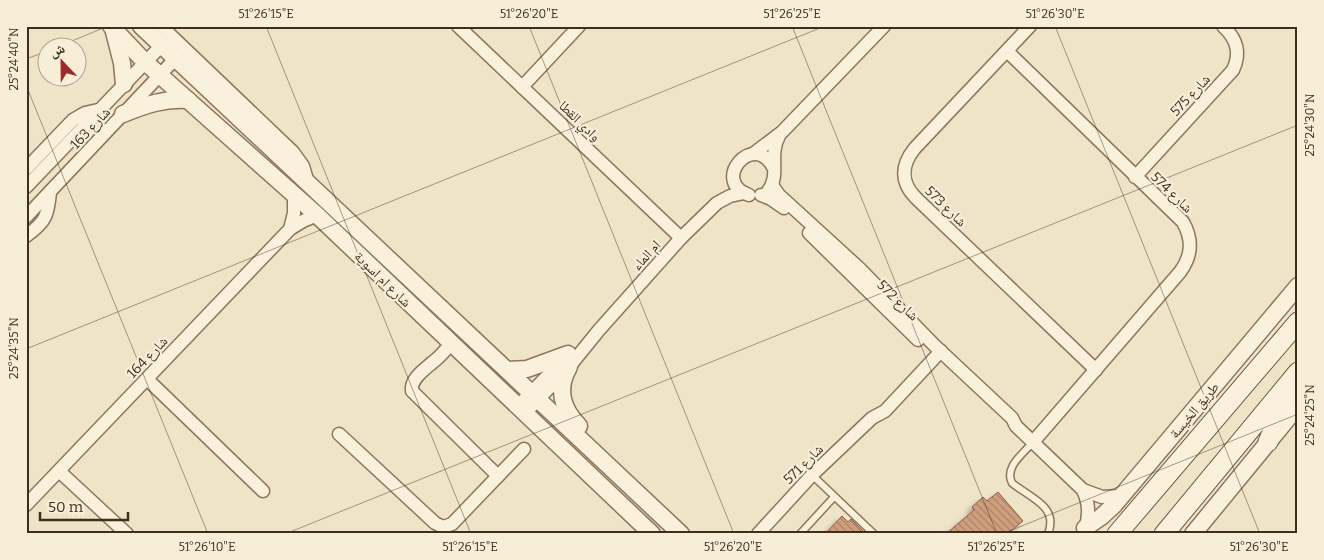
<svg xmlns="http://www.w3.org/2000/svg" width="1324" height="560" font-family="Bitter,'Noto Naskh Arabic',serif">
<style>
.building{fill:url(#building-back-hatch);stroke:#8d5f41;filter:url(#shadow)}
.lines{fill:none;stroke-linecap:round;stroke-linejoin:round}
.service-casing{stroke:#8d765c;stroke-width:9}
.minor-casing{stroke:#8d765c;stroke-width:15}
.tertiary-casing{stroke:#8d765c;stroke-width:19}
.secondary-casing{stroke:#6f573f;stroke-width:21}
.service{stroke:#faf1dc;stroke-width:6}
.minor{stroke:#faf1dc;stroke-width:12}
.tertiary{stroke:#faf1dc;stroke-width:16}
.secondary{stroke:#faf1dc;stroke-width:19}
.ticks{fill:none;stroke:#3d2e20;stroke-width:1;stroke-opacity:0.45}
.labels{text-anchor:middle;stroke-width:4.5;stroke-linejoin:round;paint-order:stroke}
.street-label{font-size:14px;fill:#3d2e20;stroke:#f7eed8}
.neatline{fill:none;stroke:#3d2e20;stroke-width:2}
.ticks-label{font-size:12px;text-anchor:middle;fill:#3d2e20}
</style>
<defs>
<pattern id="building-back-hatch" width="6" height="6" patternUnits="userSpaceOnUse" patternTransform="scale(1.25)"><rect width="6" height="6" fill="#cf9f7d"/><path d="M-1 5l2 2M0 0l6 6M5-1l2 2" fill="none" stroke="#a98266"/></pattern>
<filter id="shadow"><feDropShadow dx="-4.5" dy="4.5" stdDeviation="2.5" flood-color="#0004"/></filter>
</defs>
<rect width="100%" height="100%" fill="#f0e4c8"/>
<g class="building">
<polygon points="998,492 1023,521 1007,534 946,534 974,510 972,507 983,497 987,501"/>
<polygon points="842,516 848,522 851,519 866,534 825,534"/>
</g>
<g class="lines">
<defs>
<g id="service">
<path d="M1033,442C1023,454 1004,467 1012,483C1030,498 1059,506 1048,534"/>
<polyline points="812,475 874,534"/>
<polyline points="800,534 834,497"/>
</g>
<g id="minor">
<polyline points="161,26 293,152 303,166 308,183"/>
<polyline points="458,26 681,238"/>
<path d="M1030,26L915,148C901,165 900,182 916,198L1096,370"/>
<path d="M1007,51L1183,222C1193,240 1192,256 1180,272L1033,442"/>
<polyline points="522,87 579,26"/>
<polyline points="753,154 782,132 884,26"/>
<polyline points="26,169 73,120 85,113 98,110"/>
<path d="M1135,177L1233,70C1241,53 1237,39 1223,26"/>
<polyline points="772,185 779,195 859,268 935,346 1012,418 1016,426 1083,490 1102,497 1121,496"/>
<polyline points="26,187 161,46"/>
<path d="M768,191C781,175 768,156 779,136"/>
<path d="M749,195C710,182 753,130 773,167"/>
<polyline points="761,195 771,199 784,208"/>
<polyline points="26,217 175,59"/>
<polyline points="290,229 294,213 294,195"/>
<polyline points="809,233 918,340"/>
<path d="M26,236C46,222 48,215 50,192"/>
<path d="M451,344C445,350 440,357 433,362C425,369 410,379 412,391L498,476"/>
<polyline points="147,379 263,491"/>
<polyline points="518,406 568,355"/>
<polyline points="525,413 569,367 599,330 681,238 717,203 730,196 744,193"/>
<polyline points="339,434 435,523 443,527 452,524 524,449"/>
<polyline points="59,471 127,534"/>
<path d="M1083,490C1089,503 1090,515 1085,528"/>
<polyline points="26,505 290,229 303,221 317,215"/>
<polyline points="758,534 812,475 872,418 885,411 941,351"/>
</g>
<g id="tertiary">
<polyline points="111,26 145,62 317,215 652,534"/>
<polyline points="141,26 681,534"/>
<polyline points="114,32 122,63 124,84"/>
<path d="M123,114C145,105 165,98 188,100"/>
<path d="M569,367C556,389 562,409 579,426"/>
<polyline points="508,370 527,369 568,354"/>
<polyline points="1085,528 1101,517 1114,505 1298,286"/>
<polyline points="1193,534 1298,406"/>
</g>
<g id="secondary">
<polyline points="1268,442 1289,392"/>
<polyline points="1117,534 1298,322"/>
<polyline points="1164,534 1298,372"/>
</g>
</defs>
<use href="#service" class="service-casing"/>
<use href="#minor" class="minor-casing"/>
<use href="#tertiary" class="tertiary-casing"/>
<use href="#secondary" class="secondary-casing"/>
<use href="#service" class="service"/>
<use href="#minor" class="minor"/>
<use href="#tertiary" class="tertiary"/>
<use href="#secondary" class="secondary"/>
</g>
<path class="ticks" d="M266,26L471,534M529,26L734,534M792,26L997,534M1055,26L1260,534M55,48L108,26M26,59L48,51M26,85L208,534M26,349L825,26M285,534L1298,125M1002,534L1298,414"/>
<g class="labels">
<g class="street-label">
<text transform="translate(1190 95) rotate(-47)" y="5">شارع 575</text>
<text transform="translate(580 121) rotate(44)" y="5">وادي القطا</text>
<text transform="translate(90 128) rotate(-47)" y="5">شارع 163</text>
<text transform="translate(1172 192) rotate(44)" y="5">شارع 574</text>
<text transform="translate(946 206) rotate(44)" y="5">شارع 573</text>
<text transform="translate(646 255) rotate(-48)" y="5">ام الماء</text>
<text transform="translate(383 279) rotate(44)" y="5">شارع ام اسوية</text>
<text transform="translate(898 300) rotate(44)" y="5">شارع 572</text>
<text transform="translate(147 357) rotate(-46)" y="5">شارع 164</text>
<text transform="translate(1194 410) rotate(-50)" y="5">طريق الخيسة</text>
<text transform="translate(803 464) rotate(-45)" y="5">شارع 571</text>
</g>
</g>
<rect width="1324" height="560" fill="none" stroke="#f7eed8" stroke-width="55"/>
<g transform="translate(62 62) rotate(338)"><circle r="24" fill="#f7eed8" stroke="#ada18e"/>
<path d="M0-4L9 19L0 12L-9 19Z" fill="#9e2a2b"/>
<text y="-8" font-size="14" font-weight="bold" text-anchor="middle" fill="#3d2e20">ش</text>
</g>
<path d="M40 512v8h88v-8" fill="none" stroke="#3d2e20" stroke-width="2.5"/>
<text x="48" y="512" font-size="15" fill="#3d2e20" stroke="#f7eed8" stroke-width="4" paint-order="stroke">50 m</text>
<rect x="28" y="28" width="1268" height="504" class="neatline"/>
<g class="ticks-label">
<text x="266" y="18">51°26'15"E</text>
<text x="529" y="18">51°26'20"E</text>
<text x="792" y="18">51°26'25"E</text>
<text x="1055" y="18">51°26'30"E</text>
<text transform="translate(14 59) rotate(-90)" y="4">25°24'40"N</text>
<text transform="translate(1310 125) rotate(-90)" y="4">25°24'30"N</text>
<text transform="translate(14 348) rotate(-90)" y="4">25°24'35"N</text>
<text transform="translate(1310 415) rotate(-90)" y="4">25°24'25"N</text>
<text x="207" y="551">51°26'10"E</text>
<text x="470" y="551">51°26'15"E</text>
<text x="733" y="551">51°26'20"E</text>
<text x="996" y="551">51°26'25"E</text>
<text x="1259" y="551">51°26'30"E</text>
</g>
</svg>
